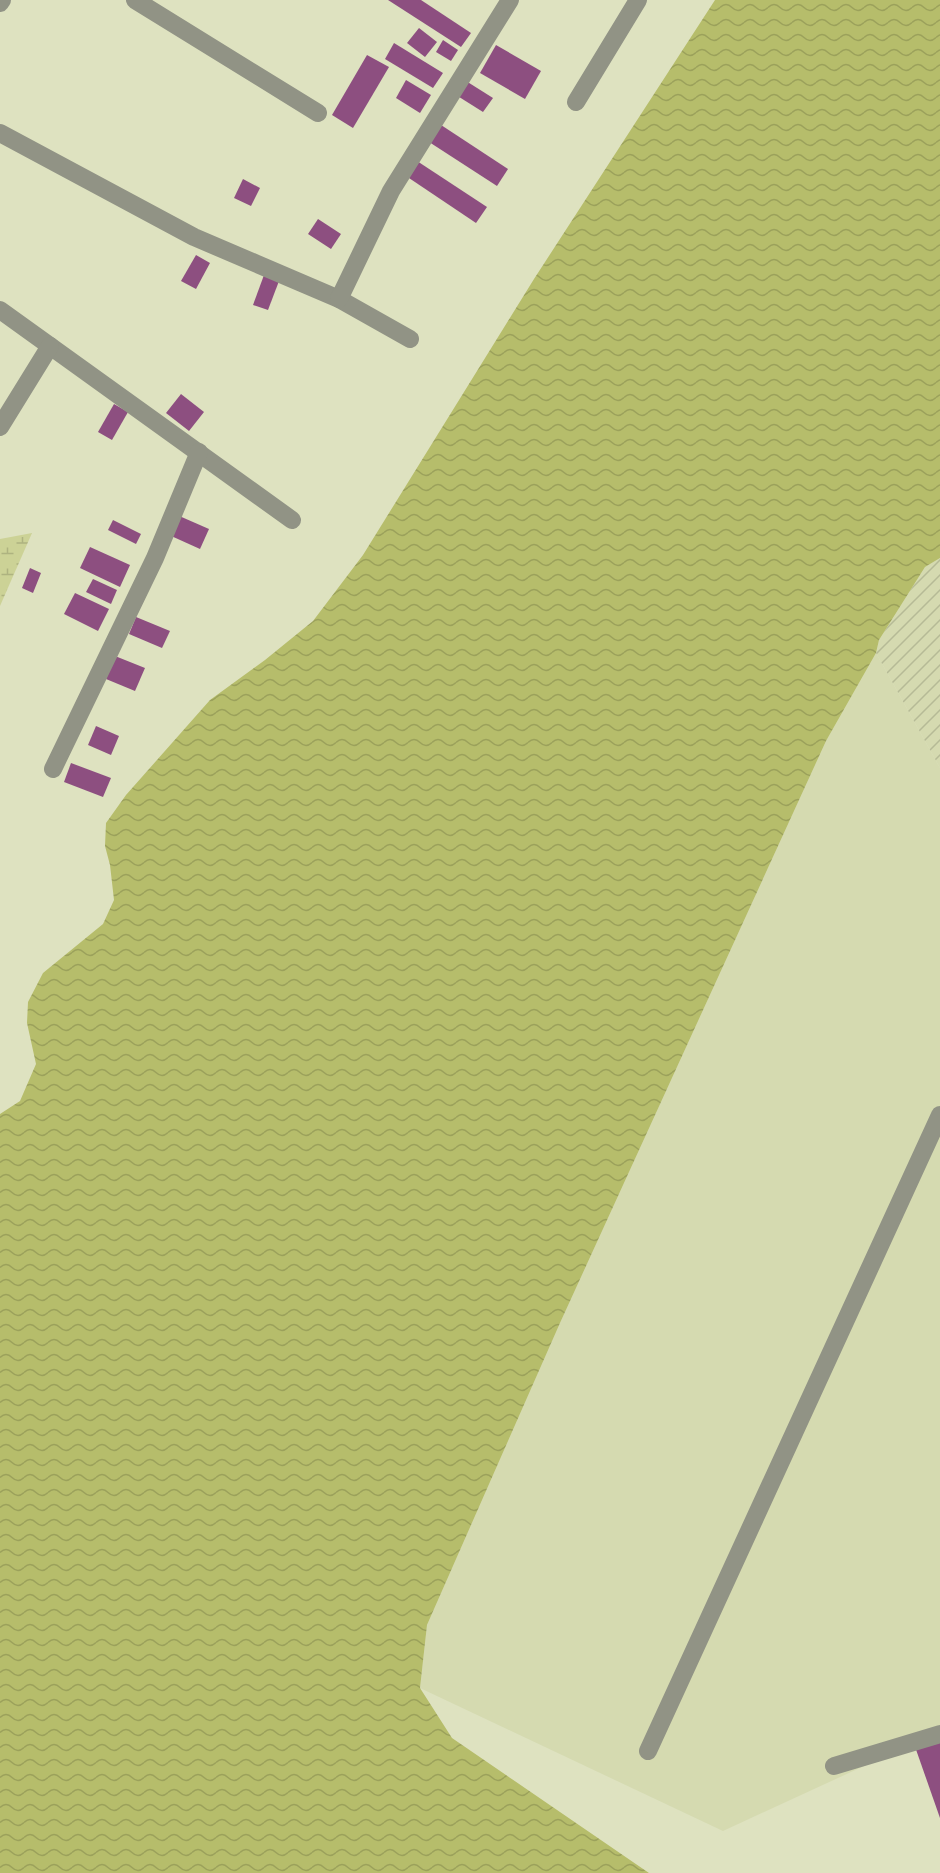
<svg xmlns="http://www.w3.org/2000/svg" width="940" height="1873" font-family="Karla,sans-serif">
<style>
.built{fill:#d5dab0}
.industrial{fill:url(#industrial-furrows)}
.wetland{fill:url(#wetland-marsh)}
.water{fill:url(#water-waves)}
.building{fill:#8d4f80}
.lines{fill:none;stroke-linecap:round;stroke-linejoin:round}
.minor{stroke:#919385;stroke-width:18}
</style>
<defs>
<pattern id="industrial-furrows" width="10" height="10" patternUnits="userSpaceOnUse" patternTransform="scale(1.5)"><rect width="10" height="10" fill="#d5dab0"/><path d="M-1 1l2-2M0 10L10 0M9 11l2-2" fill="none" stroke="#b6ba96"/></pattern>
<pattern id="wetland-marsh" width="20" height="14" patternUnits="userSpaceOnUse" patternTransform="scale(1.5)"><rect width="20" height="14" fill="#ccd296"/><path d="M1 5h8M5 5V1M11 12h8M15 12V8" fill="none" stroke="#aeb380"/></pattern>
<pattern id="water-waves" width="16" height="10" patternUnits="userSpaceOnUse" patternTransform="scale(1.5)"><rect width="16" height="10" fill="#b6bd6b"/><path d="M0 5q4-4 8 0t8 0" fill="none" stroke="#9ba15b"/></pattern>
</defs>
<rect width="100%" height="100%" fill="#dee2c0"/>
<polygon class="built" points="876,653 940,768 940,1731 723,1831 420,1688 427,1625 560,1323 826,741"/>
<polygon class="industrial" points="940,558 940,768 876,653 879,640 925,567"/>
<polygon class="wetland" points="32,533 0,606 0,539"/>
<polygon class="water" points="715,0 940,0 940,558 925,567 879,640 876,653 826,741 560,1323 427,1625 420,1688 452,1738 649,1873 0,1873 0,1114 20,1101 36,1064 27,1023 28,1002 43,973 103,924 114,900 110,865 105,846 106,823 126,795 210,700 265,660 313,621 363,555 534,279"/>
<g class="building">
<polygon points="388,0 421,0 471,33 461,47"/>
<polygon points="419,28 437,42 425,57 407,43"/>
<polygon points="443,40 458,50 451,61 436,52"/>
<polygon points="394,43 443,73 433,88 385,59"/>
<polygon points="496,45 541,71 525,99 480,73"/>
<polygon points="367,55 389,67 353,128 332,115"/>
<polygon points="406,80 431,95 420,113 396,98"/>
<polygon points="466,81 493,98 483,112 456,95"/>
<polygon points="438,123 508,169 497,186 426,140"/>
<polygon points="417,161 487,207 476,223 406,176"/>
<polygon points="243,179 260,188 251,206 234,198"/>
<polygon points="318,219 341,234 331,249 308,234"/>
<polygon points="196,255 210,263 196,289 181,281"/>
<polygon points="264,275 279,281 268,310 253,305"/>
<polygon points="181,394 204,412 189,431 166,413"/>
<polygon points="114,404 128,412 112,440 98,432"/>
<polygon points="177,515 209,529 200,549 169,535"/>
<polygon points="113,520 141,534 136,544 108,530"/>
<polygon points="90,547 130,565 120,587 80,568"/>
<polygon points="30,568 41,573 33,593 22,588"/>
<polygon points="93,579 117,590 111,604 86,592"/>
<polygon points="75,593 109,609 98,631 64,614"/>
<polygon points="136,617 170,631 162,648 129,634"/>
<polygon points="115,656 145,668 135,691 106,679"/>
<polygon points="96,726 119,736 111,755 88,745"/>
<polygon points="71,763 111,778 103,797 64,782"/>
<polygon points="940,1731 940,1818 913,1741"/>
</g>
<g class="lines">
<g class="minor">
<polyline points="135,0 318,113"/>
<polyline points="0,3 2,0"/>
<polyline points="576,102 638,0"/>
<polyline points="0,133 194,237 339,299 410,339"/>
<polyline points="339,299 391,191 510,0"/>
<polyline points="0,310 292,520"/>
<polyline points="0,427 50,346"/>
<polyline points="53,769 155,558 199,452"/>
<polyline points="648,1751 940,1115"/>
<polyline points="834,1766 940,1734"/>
</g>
</g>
</svg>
